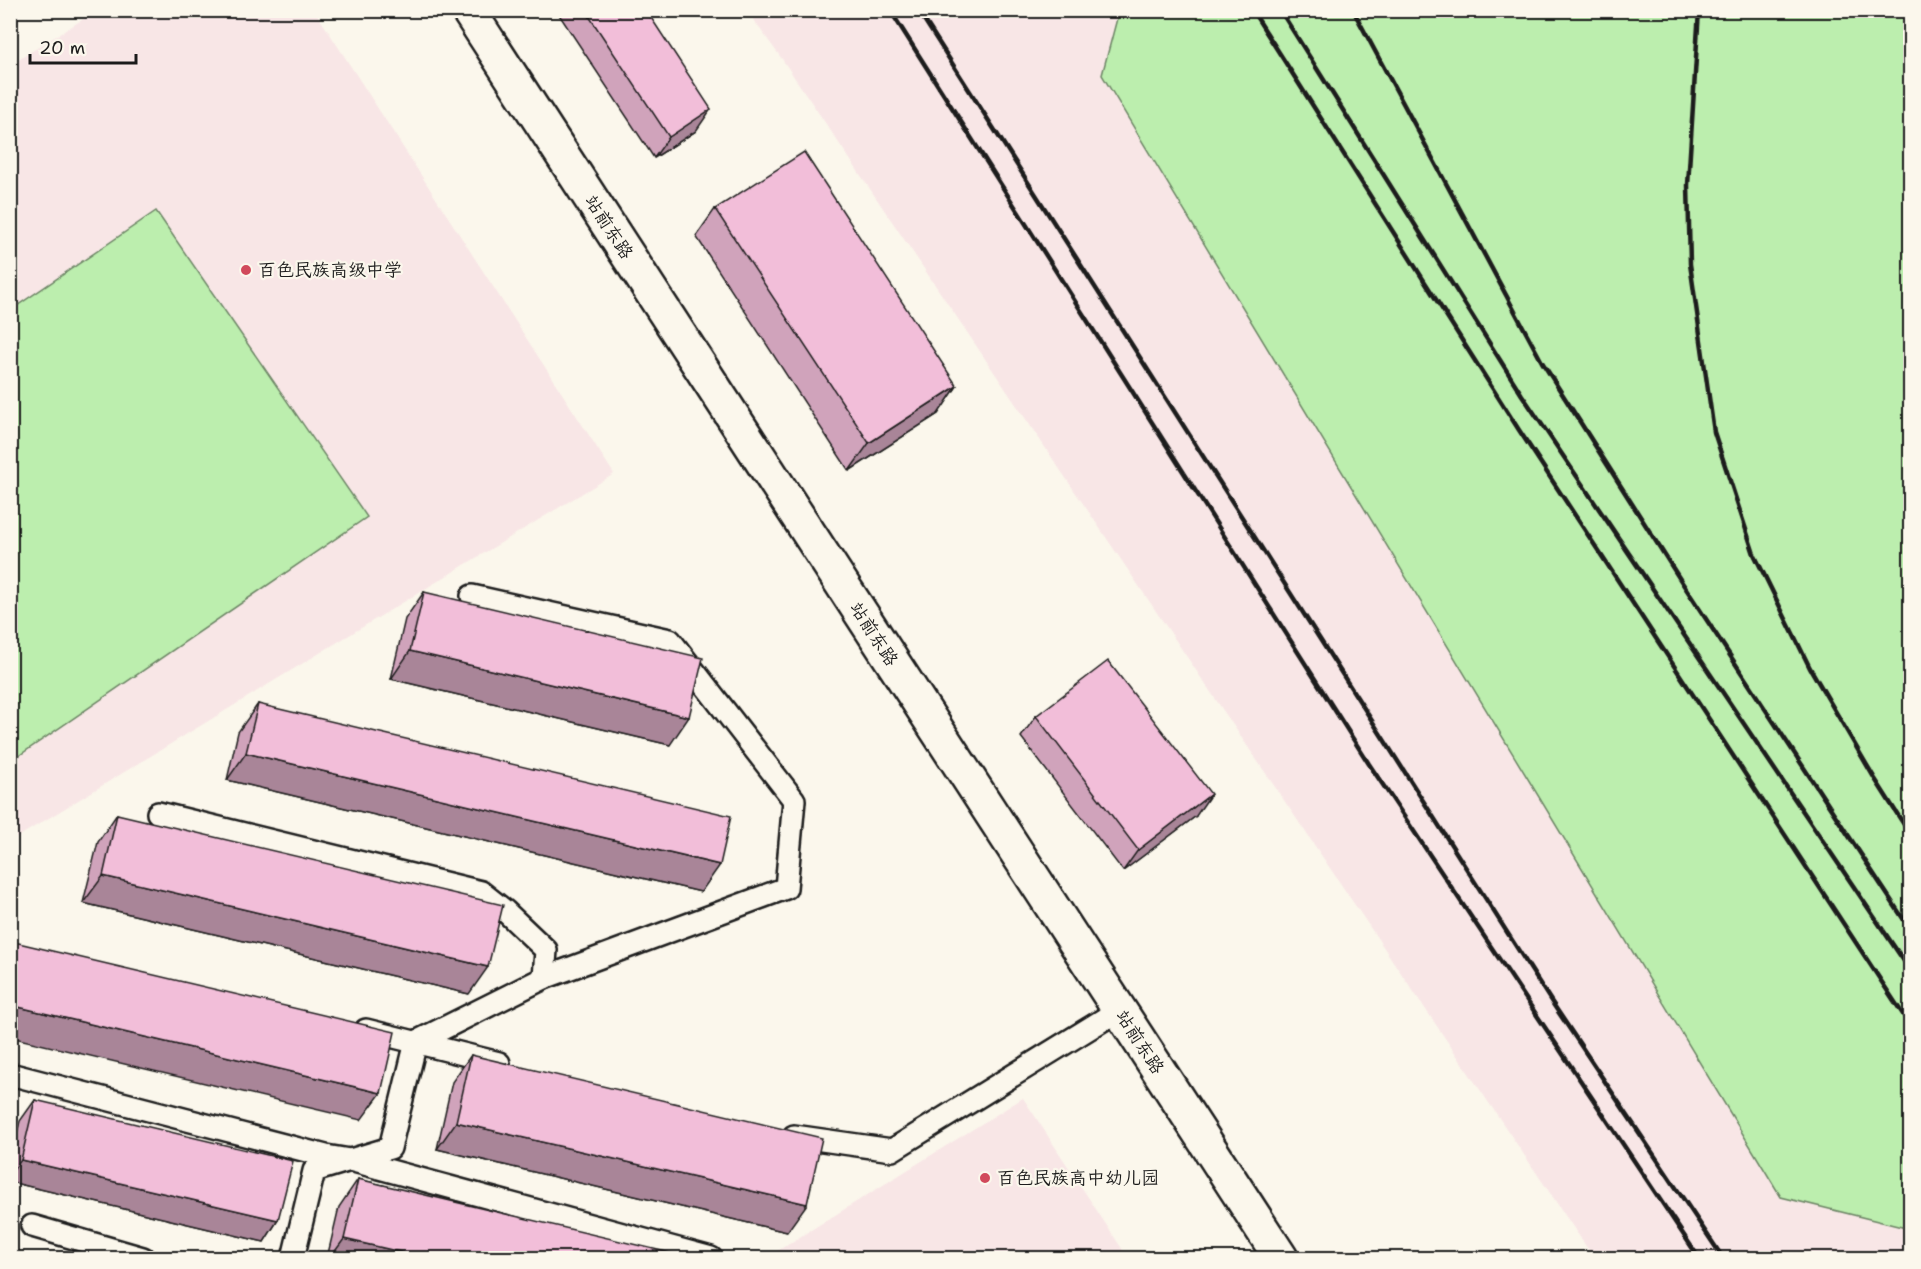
<svg xmlns="http://www.w3.org/2000/svg" width="1921" height="1269" font-family="'Shantell Sans','LXGW WenKai TC',sans-serif">
<style>
.built{fill:#f8e6e6}
.green{fill:#bceeae;stroke:#6c8565;stroke-width:1.5}
.lines{fill:none;stroke-linecap:round;stroke-linejoin:round}
.service-casing{stroke:#1c1c1c;stroke-width:26}
.minor-casing{stroke:#1c1c1c;stroke-width:38}
.service{stroke:#fbf7ec;stroke-width:21}
.minor{stroke:#fbf7ec;stroke-width:33}
.rail{stroke:#1c1c1c;stroke-width:4.5}
.wall{fill:#d0a3bb;stroke:#1c1c1c;stroke-width:1.5}
.shaded-wall{fill:#a98598;stroke:#1c1c1c;stroke-width:1.5}
.building{fill:#f2bed9;stroke:#1c1c1c;stroke-width:1.5}
.poi-dot{fill:#d1495b;stroke:#fbf7ec;stroke-width:2}
.labels{text-anchor:middle;stroke-width:4.5;stroke-linejoin:round;paint-order:stroke}
.street-label{font-size:18px;fill:#1c1c1c;stroke:#fbf7ec}
.poi-label{font-size:18px;fill:#1c1c1c;stroke:#fbf7ec;text-anchor:start}
</style>
<rect width="100%" height="100%" fill="#fbf7ec"/>
<filter id="ink" filterUnits="userSpaceOnUse"><feTurbulence type="fractalNoise" baseFrequency=".0167" numOctaves="2"/><feDisplacementMap in="SourceGraphic" scale="12" xChannelSelector="R" yChannelSelector="G"/><feConvolveMatrix kernelMatrix="1 2 1 2 8 2 1 2 1" color-interpolation-filters="sRGB"/></filter>
<g filter="url(#ink)">
<g class="built">
<polygon points="96,11 315,11 614,474 11,841 10,65"/>
<polygon points="747,11 1460,11 1910,738 1910,1258 1594,1258 782,59"/>
<polygon points="1023,1098 1128,1258 766,1258"/>
</g>
<g class="green">
<polygon points="1119,11 1910,11 1910,1229 1781,1197 1102,75"/>
<polygon points="156,211 367,517 11,761 11,310"/>
</g>
<g class="lines">
<defs>
<g id="service">
<polyline points="472,596 670,640 794,800 786,888 544,978"/>
<polyline points="158,813 481,892 505,911 546,950 544,978 416,1042 390,1148 314,1171 293,1258"/>
<polyline points="366,1030 499,1063"/>
<polyline points="10,1074 326,1156 350,1160 711,1258"/>
<polyline points="794,1136 892,1150 1119,1010"/>
<polyline points="32,1226 143,1258"/>
</g>
<polyline id="minor" points="468,10 1281,1258"/>
</defs>
<use href="#service" class="service-casing"/>
<use href="#minor" class="minor-casing"/>
<use href="#service" class="service"/>
<use href="#minor" class="minor"/>
<g class="rail">
<polyline points="890,10 1369,764 1699,1258"/>
<polyline points="918,10 1551,1001 1723,1258"/>
<polyline points="1252,10 1519,430 1910,1025"/>
<polyline points="1280,10 1522,395 1910,970"/>
<polyline points="1353,10 1542,362 1683,584 1910,929"/>
<polyline points="1699,10 1688,185 1690,264 1714,432 1754,554 1810,668 1875,779 1910,834"/>
</g>
</g>
<g class="wall">
<polygon points="556,10 646,10 696,131 654,158"/>
<polygon points="715,209 957,386 938,414 849,471 696,236"/>
<polygon points="424,592 670,745 391,679 405,619"/>
<polygon points="258,704 701,892 227,780 238,732"/>
<polygon points="1036,716 1196,816 1123,871 1021,737"/>
<polygon points="117,814 469,994 83,903 98,842"/>
<polygon points="471,1055 787,1232 437,1149 452,1082"/>
<polygon points="35,1100 278,1220 264,1242 10,1182 10,1161 20,1121"/>
<polygon points="358,1179 674,1258 327,1258 339,1207"/>
</g>
<g class="shaded-wall">
<polygon points="711,109 696,131 654,158 669,137"/>
<polygon points="957,386 938,414 849,471 869,443"/>
<polygon points="410,651 689,717 670,745 391,679"/>
<polygon points="246,753 720,865 701,892 227,780"/>
<polygon points="1211,794 1196,816 1123,871 1138,850"/>
<polygon points="103,876 488,967 469,994 83,903"/>
<polygon points="10,1005 381,1093 361,1120 10,1037"/>
<polygon points="456,1122 807,1204 787,1232 437,1149"/>
<polygon points="21,1160 278,1220 264,1242 10,1182 10,1174"/>
<polygon points="344,1239 427,1258 330,1258"/>
</g>
<g class="building">
<polygon points="585,10 646,10 711,109 669,137"/>
<polygon points="804,152 957,386 869,443 715,209"/>
<polygon points="424,592 703,658 689,717 410,651"/>
<polygon points="1108,661 1211,794 1138,850 1036,716"/>
<polygon points="258,704 731,816 720,865 246,753"/>
<polygon points="117,814 503,905 488,967 103,876"/>
<polygon points="10,941 395,1032 381,1093 10,1005"/>
<polygon points="471,1055 822,1138 807,1204 456,1122"/>
<polygon points="35,1100 293,1161 278,1220 21,1160"/>
<polygon points="358,1179 675,1254 674,1258 427,1258 344,1239"/>
</g>
</g>
<g class="poi-dot">
<circle cx="246" cy="270" r="6"/>
<circle cx="985" cy="1178" r="6"/>
</g>
<g class="labels">
<g class="street-label">
<text transform="translate(609 227) rotate(57)" y="6">站前东路</text>
<text transform="translate(874 634) rotate(57)" y="6">站前东路</text>
<text transform="translate(1140 1042) rotate(57)" y="6">站前东路</text>
</g>
<g class="poi-label">
<text x="258" y="276">百色民族高级中学</text>
<text x="997" y="1184">百色民族高中幼儿园</text>
</g>
</g>
<rect width="1921" height="1269" fill="none" stroke="#fbf7ec" stroke-width="36"/>
<rect x="18" y="18" width="1885" height="1233" fill="none" stroke="#1c1c1c" stroke-width="2" filter="url(#ink)"/>
<path d="M30 54v9h106v-9" fill="none" stroke="#1c1c1c" stroke-width="3"/>
<text x="39" y="54" font-size="18" fill="#1c1c1c" stroke="#fbf7ec" stroke-width="4.5" paint-order="stroke">20 m</text>
</svg>
